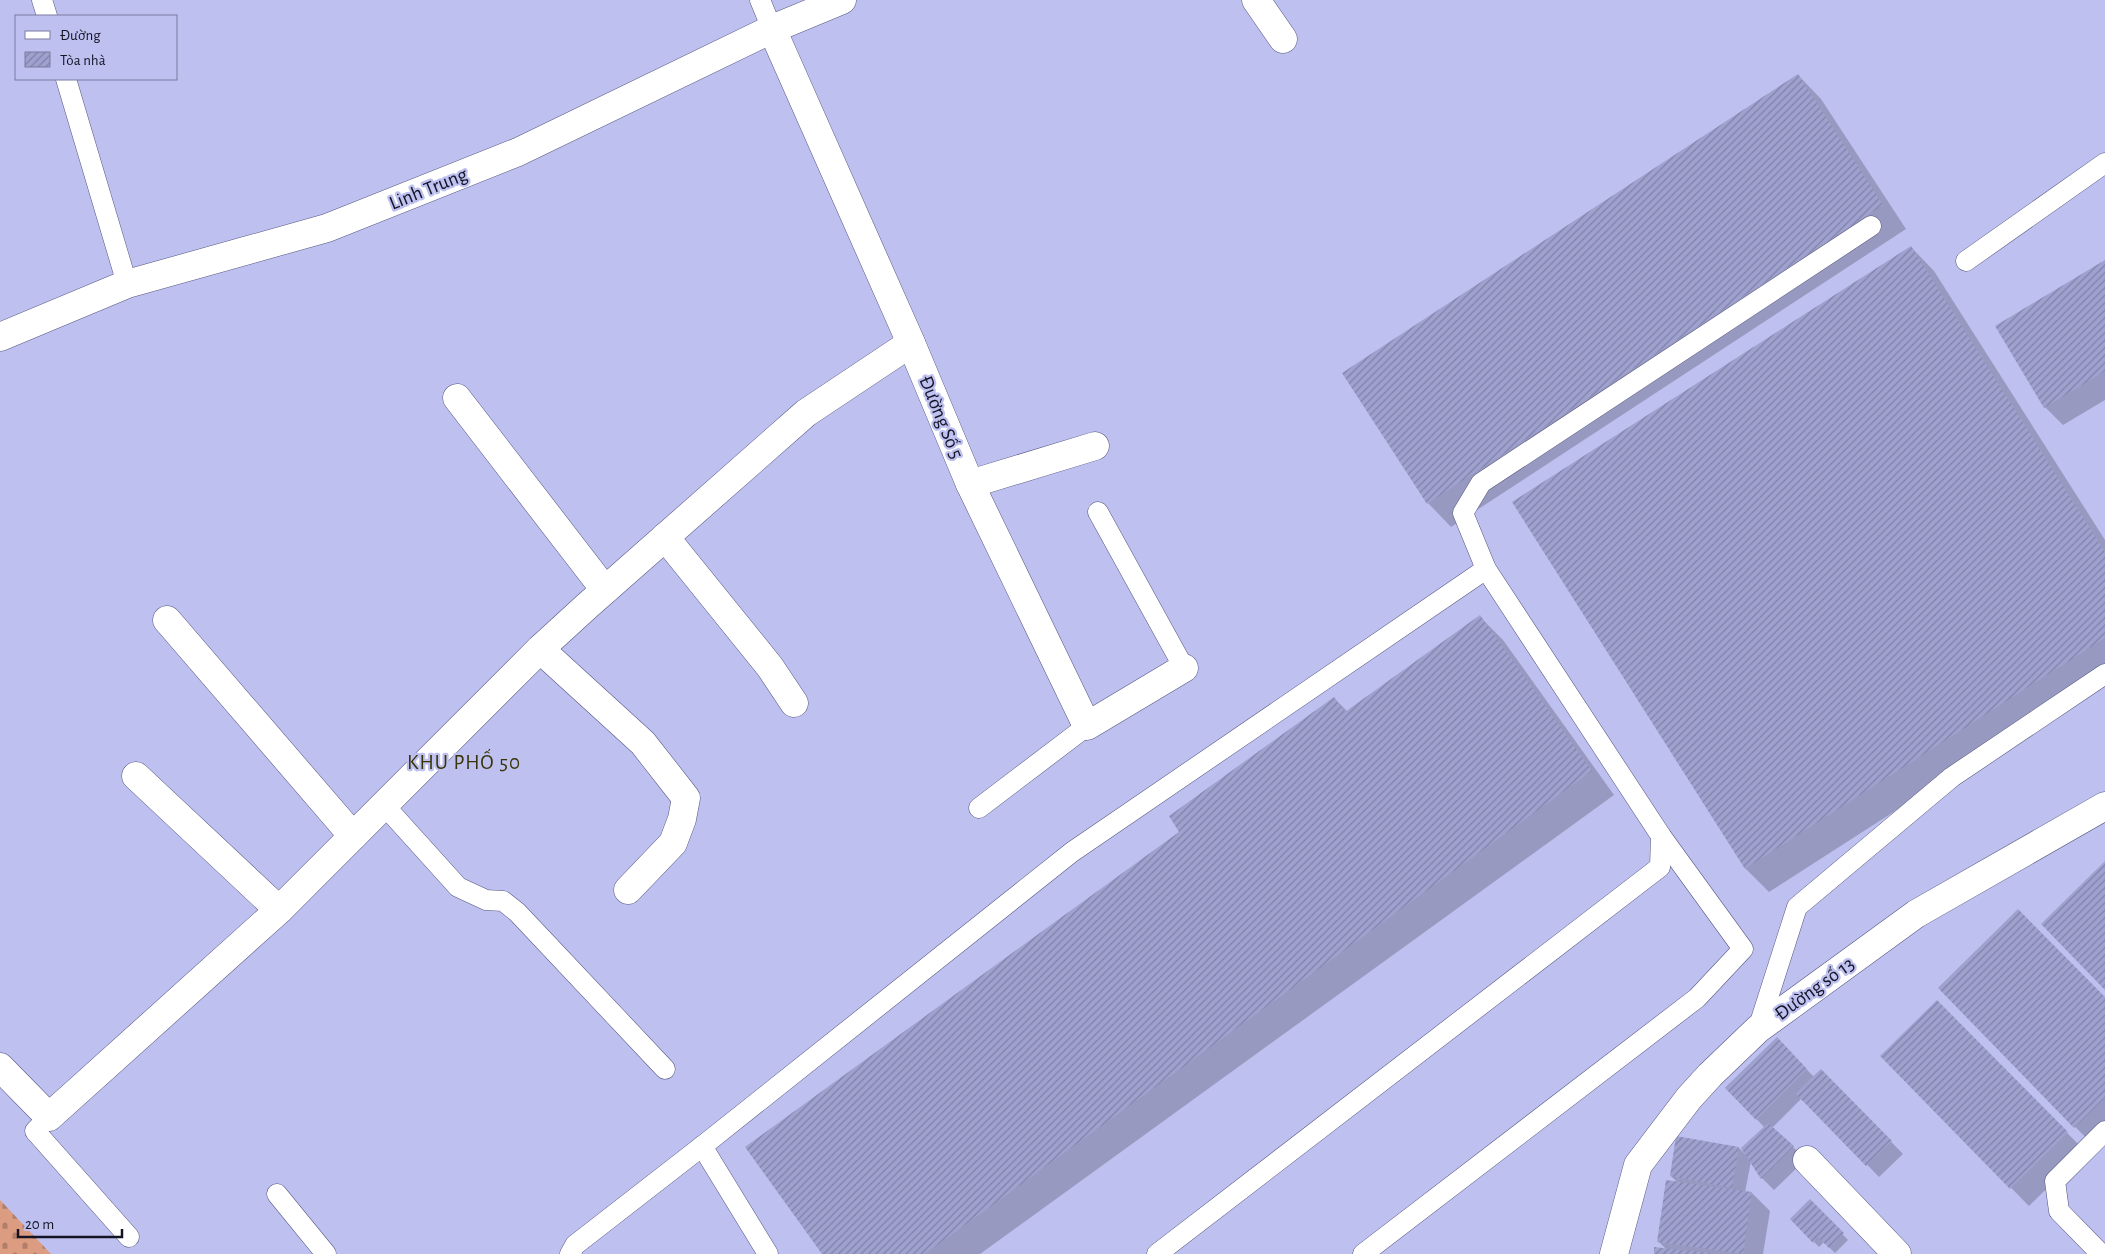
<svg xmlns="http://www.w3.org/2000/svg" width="2105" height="1254" font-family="'Alegreya Sans',sans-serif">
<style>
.cemetery{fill:url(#cemetery-stones)}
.shadow{fill:#0003}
.building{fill:url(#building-hatch)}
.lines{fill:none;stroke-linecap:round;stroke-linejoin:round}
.lane-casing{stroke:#565781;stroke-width:21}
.street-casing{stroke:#565781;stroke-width:29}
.secondary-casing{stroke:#565781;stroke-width:29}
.lane{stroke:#fff;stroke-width:20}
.street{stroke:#fff;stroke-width:28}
.secondary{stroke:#fff;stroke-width:28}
.labels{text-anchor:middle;stroke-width:4.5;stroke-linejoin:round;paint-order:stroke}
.street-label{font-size:20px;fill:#141425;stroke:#bec0f0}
.neighbourhood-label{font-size:21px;letter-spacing:1px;fill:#393408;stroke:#bec0f0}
</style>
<defs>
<pattern id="cemetery-stones" width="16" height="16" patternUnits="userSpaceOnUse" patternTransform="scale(1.25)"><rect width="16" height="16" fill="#dc9c82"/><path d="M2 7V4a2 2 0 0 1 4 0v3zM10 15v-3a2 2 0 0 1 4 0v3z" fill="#b17e6a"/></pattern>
<pattern id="building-hatch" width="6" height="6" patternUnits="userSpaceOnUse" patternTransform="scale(1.25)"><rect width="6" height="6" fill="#9fa1cf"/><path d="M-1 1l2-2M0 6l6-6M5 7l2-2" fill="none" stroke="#8082a8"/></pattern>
</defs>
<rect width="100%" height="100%" fill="#bec0f0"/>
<polygon class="cemetery" points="0,1200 51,1254 0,1254"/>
<g class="shadow">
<polygon points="1798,75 1821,99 1906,229 1451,527 1428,503"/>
<polygon points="1911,247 1934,271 2105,540 2105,676 1769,892 1746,869 1514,502"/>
<polygon points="2105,262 2105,400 2063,425 2045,407"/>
<polygon points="1480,617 1503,640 1614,795 980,1254 823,1254 1181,833 1334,698 1348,712"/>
<polygon points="1939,988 2105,999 2105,1144 2098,1150"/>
<polygon points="1937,1001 2085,1151 2029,1206 1881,1056"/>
<polygon points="1777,1039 1814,1077 1821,1070 1903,1154 1879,1177 1802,1098 1772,1128 1806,1159 1774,1190 1762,1178 1751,1161 1745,1192 1752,1193 1770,1211 1763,1254 1655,1254 1666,1249 1658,1241 1678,1183 1671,1176 1739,1148 1747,1156 1765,1128 1727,1088"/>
<polygon points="1810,1201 1848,1240 1835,1253 1824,1242 1819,1247 1792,1219"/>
</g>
<g class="building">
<polygon points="1798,74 1883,205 1427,504 1342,373"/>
<polygon points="1911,246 2105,552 2105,638 1745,869 1512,502"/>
<polygon points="2105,260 2105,371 2044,408 1995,326"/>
<polygon points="1480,615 1592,771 925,1254 822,1254 745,1147 1179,832 1169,816 1334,697 1345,712"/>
<polygon points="2105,861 2105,990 2041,924"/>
<polygon points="2018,909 2105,997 2105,1098 2074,1128 1938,988"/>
<polygon points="1937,1000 2068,1132 2010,1189 1880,1056"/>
<polygon points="1777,1037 1807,1069 1756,1120 1725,1088"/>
<polygon points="1821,1069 1892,1141 1866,1166 1795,1093"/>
<polygon points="1768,1123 1794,1146 1761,1179 1741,1148"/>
<polygon points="1676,1136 1739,1147 1732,1188 1670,1176"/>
<polygon points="1666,1180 1752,1192 1743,1254 1657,1242"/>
<polygon points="1810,1199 1844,1233 1829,1248 1818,1237 1813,1243 1790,1219"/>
<polygon points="1654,1247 1712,1253 1712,1254 1654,1254"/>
</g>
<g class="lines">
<defs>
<g id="lane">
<polyline points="42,0 47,16"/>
<polyline points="760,0 772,29"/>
<polyline points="66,79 127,284"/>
<polyline points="1966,261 2105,163"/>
<polyline points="1098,512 1184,668"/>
<polyline points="384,805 458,887 486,900 503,901 517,912 665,1069"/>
<polyline points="979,808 1087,726"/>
<polyline points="1758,1029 1797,907 1952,777 2105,674"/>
<polyline points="49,1117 35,1131 129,1237"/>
<polyline points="702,1146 768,1254"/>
<polyline points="277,1194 326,1254"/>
<polyline points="570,1254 575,1245 705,1144 1072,852 1486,569"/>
<polyline points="1157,1254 1660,867 1661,836 1486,569 1463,513 1481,483 1871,226"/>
<polyline points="1363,1254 1697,998 1743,949 1661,836"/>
<polyline points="2101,1254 2059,1211 2055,1181 2105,1131"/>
</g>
<g id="street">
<polyline points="1256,0 1283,39"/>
<polyline points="772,29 911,343 970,484 1087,726 1184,668"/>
<polyline points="457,398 605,590"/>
<polyline points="970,484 1095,446"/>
<polyline points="665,537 770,667 794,703"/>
<polyline points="167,620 353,836"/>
<polyline points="540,649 643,743 686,798 682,819 673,843 628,890"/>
<polyline points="136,776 279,910"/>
<polyline points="0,1067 49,1117 279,910 540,649 587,606 806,413 911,343"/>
<polyline points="1807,1160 1897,1254"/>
</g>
<g id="secondary">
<polyline points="0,337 127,284 327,228 518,152 772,29 842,0"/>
<polyline points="1614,1254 1638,1165 1689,1098 1710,1075 1758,1029 1916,914 2105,806"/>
</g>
</defs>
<use href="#lane" class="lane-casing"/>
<use href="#street" class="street-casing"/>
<use href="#secondary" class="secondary-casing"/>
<use href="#lane" class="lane"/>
<use href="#street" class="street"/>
<use href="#secondary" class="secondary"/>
</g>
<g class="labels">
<g class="street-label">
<text transform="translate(428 188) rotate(-22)" y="7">Linh Trung</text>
<text transform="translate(942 417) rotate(68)" y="7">Đường Số 5</text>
<text transform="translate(1814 988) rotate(-36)" y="7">Đường số 13</text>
</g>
<g class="neighbourhood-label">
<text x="464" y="769">KHU PHỐ 50</text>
</g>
</g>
<rect x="15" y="15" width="162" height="65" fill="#bec0f0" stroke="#7a7b9f"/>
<rect x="25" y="31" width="25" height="8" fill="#ffffff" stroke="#7a7b9f"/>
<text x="60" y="40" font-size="15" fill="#141425">Đường</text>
<rect x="25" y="52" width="25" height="15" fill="url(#building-hatch)" stroke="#7a7b9f"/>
<text x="60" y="65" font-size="15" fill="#141425">Tòa nhà</text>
<path d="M18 1229v8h104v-8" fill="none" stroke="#141425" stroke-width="2.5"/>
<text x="25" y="1229" font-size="15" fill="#141425" stroke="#bec0f0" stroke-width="4" paint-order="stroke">20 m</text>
</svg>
